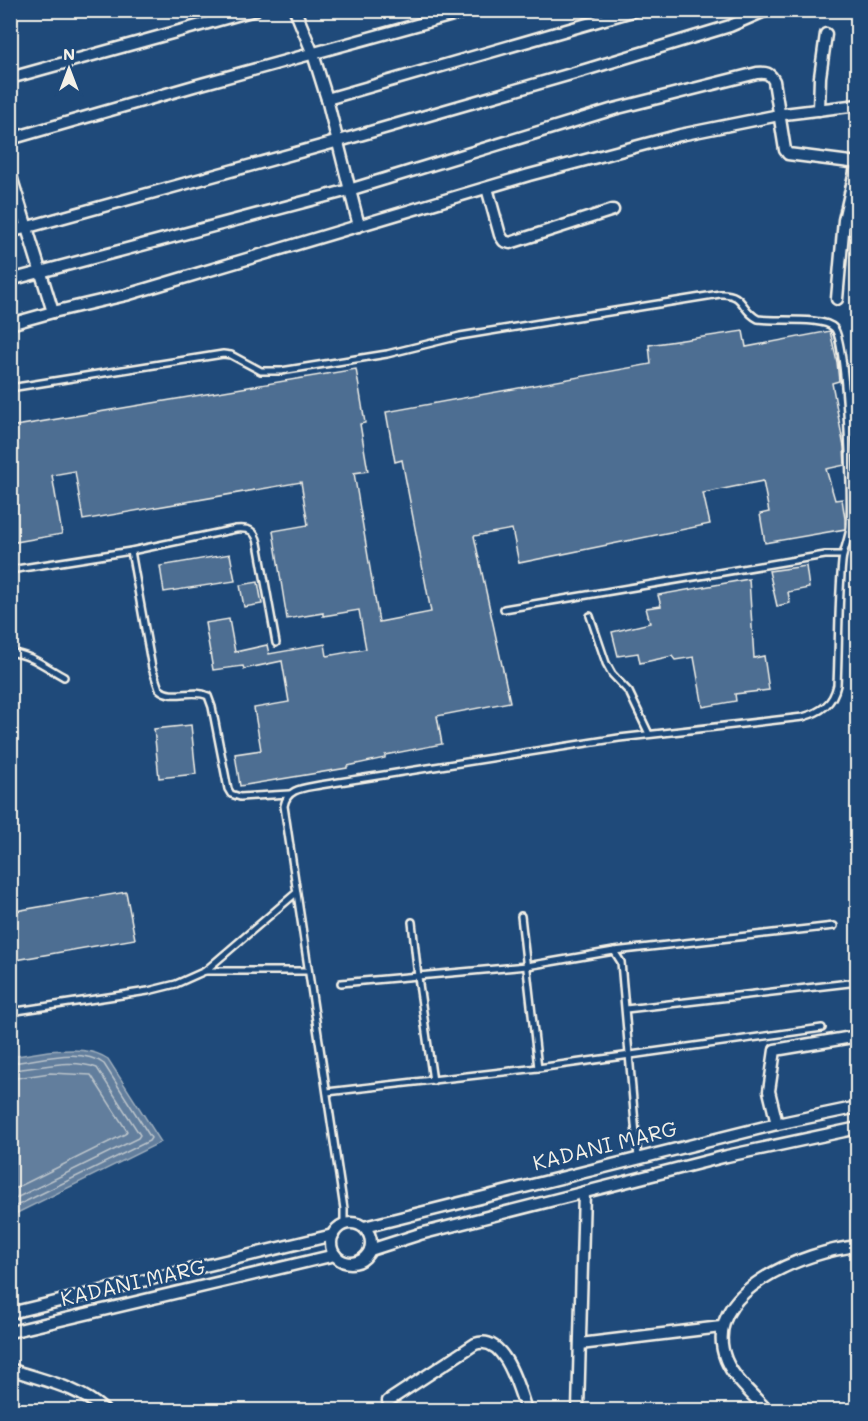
<svg xmlns="http://www.w3.org/2000/svg" width="868" height="1421" font-family="Mali,sans-serif">
<style>
.water{fill:#627e9d;stroke:#9cacbb;stroke-width:1.5}
.lines{fill:none;stroke-linecap:round;stroke-linejoin:round}
.shore{stroke:#bac3ca;stroke-width:1.5}
.building{fill:#4d6e92;stroke:#f4f1e8;stroke-width:1.5}
.service-casing{stroke:#f4f1e8;stroke-width:10}
.minor-casing{stroke:#f4f1e8;stroke-width:15}
.service{stroke:#1f4a7a;stroke-width:5}
.minor{stroke:#1f4a7a;stroke-width:10}
.labels{text-anchor:middle;stroke-width:5;stroke-linejoin:round;paint-order:stroke}
.street-label{font-size:21px;fill:#f4f1e8;stroke:#1f4a7a}
</style>
<rect width="100%" height="100%" fill="#1f4a7a"/>
<filter id="ink" filterUnits="userSpaceOnUse"><feTurbulence type="fractalNoise" baseFrequency=".0167" numOctaves="2"/><feDisplacementMap in="SourceGraphic" scale="12" xChannelSelector="R" yChannelSelector="G"/><feConvolveMatrix kernelMatrix="1 2 1 2 8 2 1 2 1" color-interpolation-filters="sRGB"/></filter>
<g filter="url(#ink)">
<path class="water" d="M48,1051C68,1050 91,1047 108,1059L161,1142L11,1216V1057Z"/>
<g class="lines">
<g class="shore">
<path d="M10,1063C37,1061 80,1046 104,1064L151,1138L149,1141L10,1209"/>
<path d="M10,1070C39,1069 69,1057 97,1068L140,1135L138,1138L10,1201"/>
<polyline points="10,1079 50,1073 91,1075 127,1131 125,1134 10,1191"/>
</g>
</g>
<g class="building">
<polygon points="743,331 746,347 830,331 837,362 839,381 832,383 844,447 845,465 826,469 835,500 842,499 845,519 845,529 765,543 760,514 769,512 763,481 703,493 710,524 519,563 512,529 474,536 510,702 437,716 442,744 385,755 385,758 347,766 347,768 240,786 235,754 261,750 254,708 289,702 282,661 244,669 243,666 213,670 205,623 229,619 235,652 267,645 269,654 325,644 327,656 366,649 359,610 323,616 323,613 287,619 273,531 308,525 301,482 83,520 75,471 52,475 62,534 10,543 10,427 356,369 365,423 360,424 368,471 354,473 379,622 431,612 402,460 395,462 386,412 651,364 649,345"/>
<polygon points="230,554 235,581 164,592 160,566"/>
<polygon points="806,566 809,588 788,592 790,603 777,606 769,571"/>
<polygon points="749,579 754,658 764,656 769,690 735,694 736,701 703,707 694,657 675,660 672,656 640,663 638,653 618,656 612,632 650,623 646,608 661,606 658,595"/>
<polygon points="258,582 262,604 244,607 240,585"/>
<polygon points="191,725 196,774 159,778 154,729"/>
<polygon points="126,892 135,939 10,961 10,912"/>
</g>
<g class="lines">
<defs>
<g id="service">
<path d="M10,388L223,354L231,355L261,371H281L387,354L460,336L720,294C745,293 740,310 758,319C776,322 823,316 834,328C847,341 852,502 850,527C849,539 843,550 842,562C838,603 839,644 837,685C833,704 821,712 803,717L619,738L320,785C305,788 287,788 284,806L344,1209V1224"/>
<path d="M131,551L152,668L159,689C172,701 193,688 208,696L212,707L228,789L231,794L240,797L289,794"/>
<path d="M10,570L131,551L236,529C249,528 255,530 258,543L276,643"/>
<polyline points="504,609 825,555 843,555"/>
<polyline points="590,616 606,663 612,674 629,692 649,734"/>
<path d="M10,653C29,653 47,668 64,677"/>
<polyline points="521,916 538,1068"/>
<polyline points="412,922 418,977 433,1081"/>
<polyline points="614,951 834,926"/>
<polyline points="205,971 308,971"/>
<polyline points="341,983 527,966 614,951 621,962 638,1158"/>
<polyline points="626,1009 858,982"/>
<polyline points="10,1012 148,991 176,984 205,971 296,893"/>
<polyline points="327,1092 538,1068 822,1028"/>
</g>
<g id="minor">
<polyline points="295,10 313,54 327,99 359,226"/>
<polyline points="10,78 255,10"/>
<polyline points="327,99 636,10"/>
<polyline points="819,110 820,77 826,34"/>
<polyline points="10,139 194,86 471,10"/>
<polyline points="10,173 53,312"/>
<polyline points="487,188 500,235 504,241 510,243 613,210"/>
<polyline points="10,232 339,141 585,70 730,26 767,10"/>
<path d="M10,280L349,190L614,109L757,73C766,72 770,73 774,81L785,150L788,154L858,163"/>
<polyline points="837,299 844,220 857,163"/>
<polyline points="10,324 53,312 126,295 529,175 680,135 784,114 858,105"/>
<polyline points="777,1124 769,1091 775,1050 858,1036"/>
<circle cx="351" cy="1243" r="20"/>
<polyline points="364,1227 777,1124 858,1107"/>
<polyline points="370,1250 420,1234 727,1156 858,1128"/>
<polyline points="10,1313 333,1235"/>
<polyline points="10,1332 335,1255"/>
<polyline points="580,1344 721,1327"/>
<path d="M10,1369C44,1381 77,1386 104,1410"/>
<path d="M388,1401L475,1344C505,1333 519,1390 526,1410"/>
<polyline points="578,1410 584,1192"/>
<path d="M767,1410C754,1396 734,1379 726,1360C699,1291 806,1251 858,1246"/>
</g>
</defs>
<use href="#service" class="service-casing"/>
<use href="#minor" class="minor-casing"/>
<use href="#service" class="service"/>
<use href="#minor" class="minor"/>
</g>
</g>
<g class="labels">
<g class="street-label">
<text transform="translate(605 1146) rotate(-14)" y="7">KADANI MARG</text>
<text transform="translate(133 1283) rotate(-13)" y="7">KADANI MARG</text>
</g>
</g>
<rect width="868" height="1421" fill="none" stroke="#1f4a7a" stroke-width="36"/>
<rect x="18" y="18" width="832" height="1385" fill="none" stroke="#f4f1e8" stroke-width="2" filter="url(#ink)"/>
<g transform="translate(69 69)" stroke="#1f4a7a" stroke-width="4.5" paint-order="stroke">
<path d="M0-4.5L10 22L0 15L-10 22Z" fill="#f4f1e8"/>
<text y="-9" font-size="16" font-weight="bold" text-anchor="middle" fill="#f4f1e8">N</text>
</g>
</svg>
